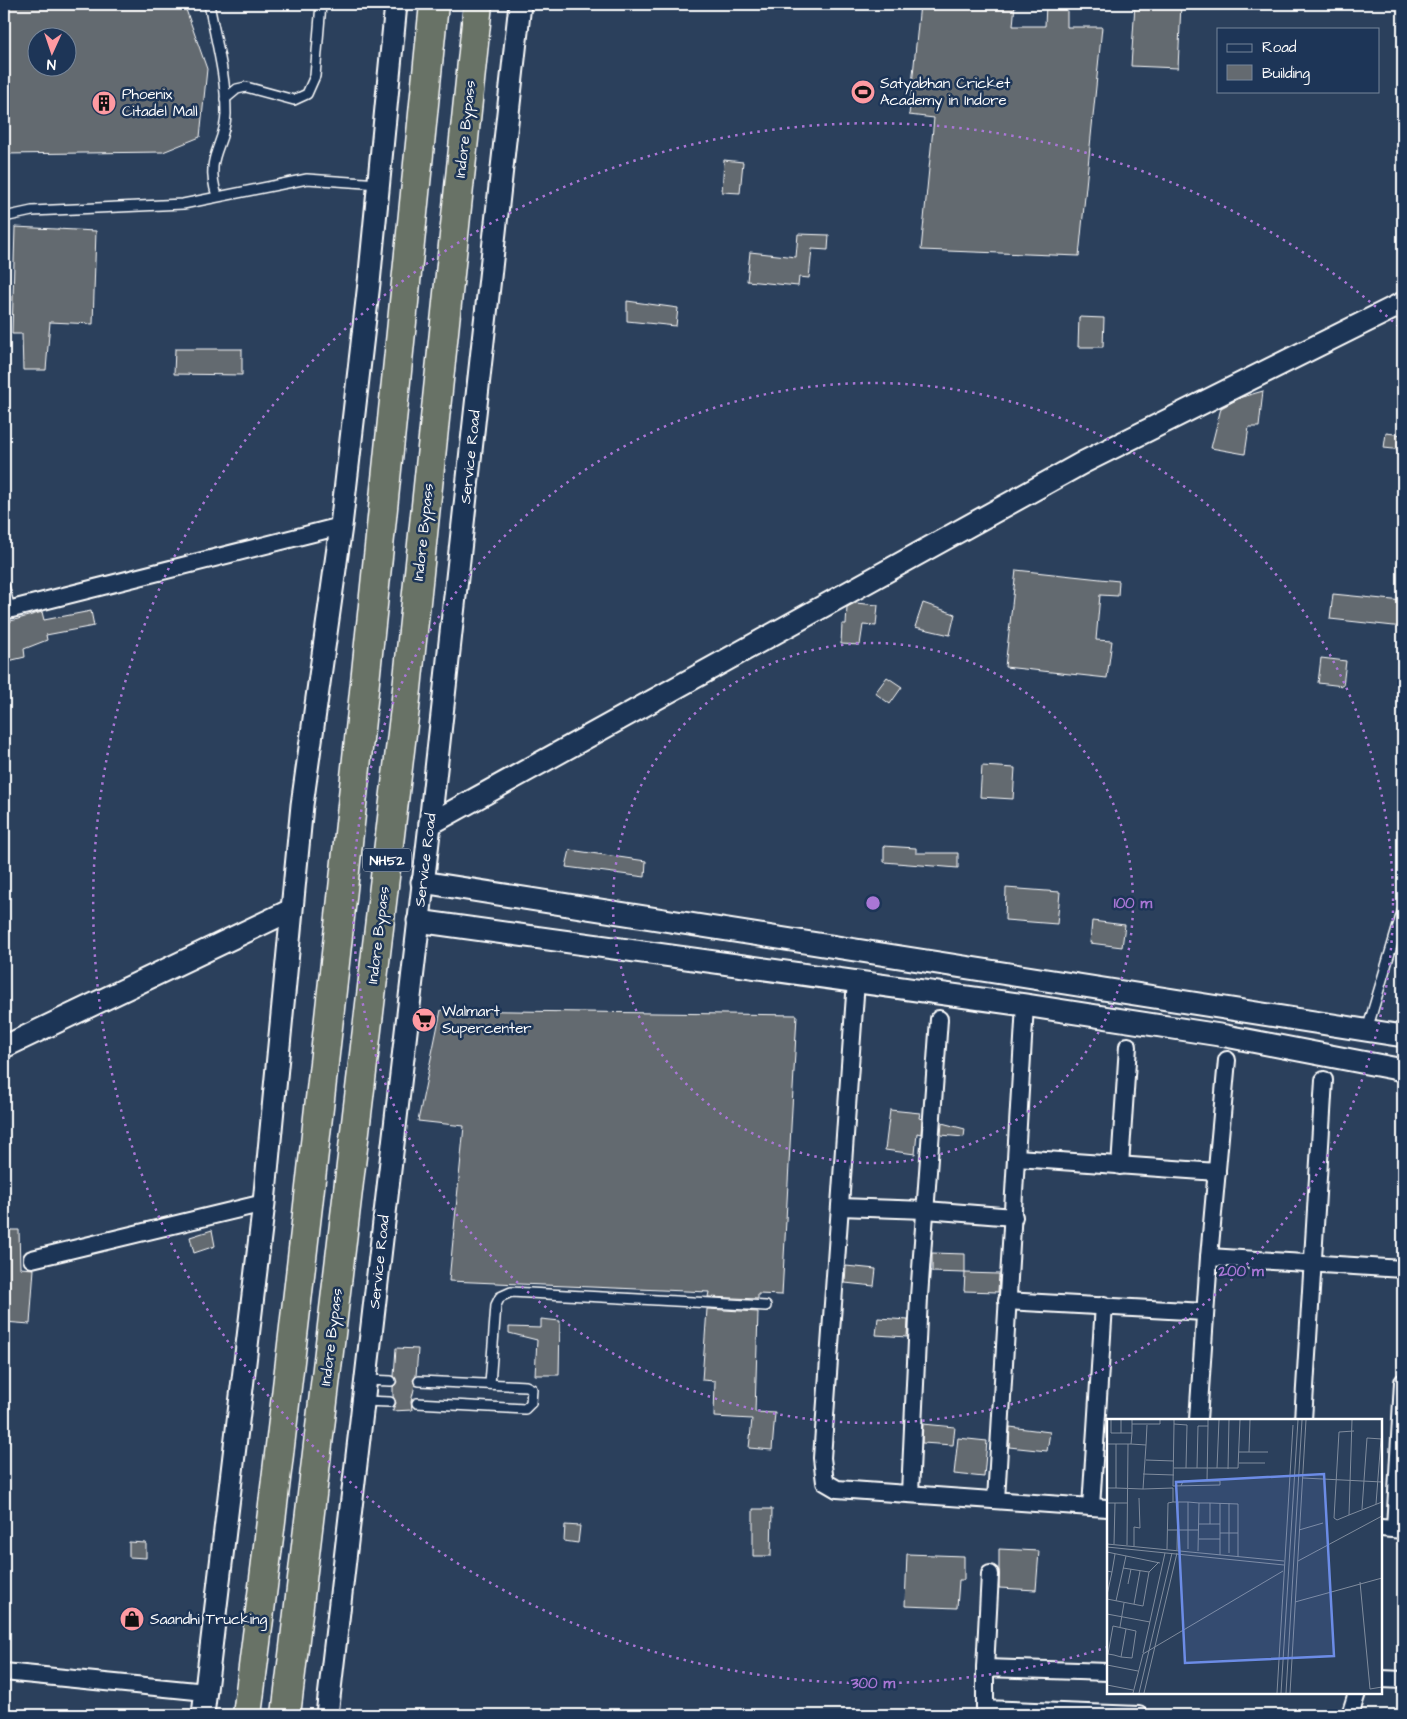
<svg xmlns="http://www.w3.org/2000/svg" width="1407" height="1719" font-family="'Architects Daughter',sans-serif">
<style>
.building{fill:#646a70;stroke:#fff;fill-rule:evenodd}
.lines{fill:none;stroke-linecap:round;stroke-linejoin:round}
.service-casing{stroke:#fff;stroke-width:12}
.minor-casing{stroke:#fff;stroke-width:20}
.tertiary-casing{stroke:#fff;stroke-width:25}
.trunk-casing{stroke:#fff;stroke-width:31}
.service{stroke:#1d3557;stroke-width:9}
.minor{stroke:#1d3557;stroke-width:16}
.tertiary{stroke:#1d3557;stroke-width:21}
.trunk{stroke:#687266;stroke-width:28}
.ring{fill:none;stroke:#a976d5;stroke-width:2.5;stroke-dasharray:2.5 5}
.labels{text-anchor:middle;stroke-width:5;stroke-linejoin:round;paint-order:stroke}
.shield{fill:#1d3557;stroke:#bbc2cd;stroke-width:1}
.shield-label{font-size:14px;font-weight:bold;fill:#fff}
.poi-label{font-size:15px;fill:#fff;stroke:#1d3557;text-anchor:start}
.street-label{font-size:15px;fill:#fff;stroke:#1d3557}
.inset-road{fill:none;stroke:#808c9d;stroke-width:1}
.view{fill:#6c8ce6;fill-opacity:0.15;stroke:#6c8ce6;stroke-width:2.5}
.inset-edge{fill:none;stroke:#fff;stroke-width:2.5}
.centre{fill:#a976d5;stroke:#1d3557;stroke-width:2.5}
.ring-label{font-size:15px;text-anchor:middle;font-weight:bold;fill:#a976d5;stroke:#1d3557;stroke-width:5;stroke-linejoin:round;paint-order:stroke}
</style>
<rect width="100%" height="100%" fill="#2b405c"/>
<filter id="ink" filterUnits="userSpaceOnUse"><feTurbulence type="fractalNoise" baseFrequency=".02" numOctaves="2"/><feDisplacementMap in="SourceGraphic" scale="10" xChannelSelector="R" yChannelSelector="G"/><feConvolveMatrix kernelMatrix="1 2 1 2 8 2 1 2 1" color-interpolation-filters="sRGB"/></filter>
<g filter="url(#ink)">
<g class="building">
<path d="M4,4H184L207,69L200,137L163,152L4,154ZM38,38H68V68H38Z"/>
<polygon points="920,4 1015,4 1013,26 1045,26 1046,4 1067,4 1067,27 1102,27 1079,256 921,250 934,118 909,115"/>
<polygon points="1135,4 1181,4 1178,68 1131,66"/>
<polygon points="724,160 743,162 740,193 722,192"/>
<polygon points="15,227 96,231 93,324 50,322 46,370 23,370 22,334 12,334"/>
<polygon points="798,234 829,235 828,250 812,249 809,278 799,277 798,286 747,281 750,252 796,257"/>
<polygon points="627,301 678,308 676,326 627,321"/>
<polygon points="1079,317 1104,318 1103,347 1078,347"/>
<polygon points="175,349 242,349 242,375 174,374"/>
<polygon points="1263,391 1259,427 1249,427 1245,454 1211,448 1221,408 1242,397"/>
<polygon points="1386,433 1403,435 1403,450 1384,448"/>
<polygon points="1016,570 1119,581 1118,596 1100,595 1096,640 1112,641 1107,678 1005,667"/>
<polygon points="1333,594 1403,601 1403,627 1330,619"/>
<polygon points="855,603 878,605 876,626 863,625 860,645 841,644 842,624 846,624 847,607"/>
<polygon points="923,603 955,614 950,635 915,627"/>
<polygon points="91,611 94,626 46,635 47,640 24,649 25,657 4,662 4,623 42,612 44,620"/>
<polygon points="1321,658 1346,661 1343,686 1318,683"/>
<polygon points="887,677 902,687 890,704 875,693"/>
<polygon points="982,766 1015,768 1013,799 980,797"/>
<polygon points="884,846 916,848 916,853 958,853 958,868 884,862"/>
<polygon points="570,850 646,861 645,877 566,867"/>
<polygon points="1006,888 1060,892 1057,924 1005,920"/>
<polygon points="1092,921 1125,925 1122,947 1090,943"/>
<polygon points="441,1010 797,1015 782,1295 758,1294 758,1299 708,1297 709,1292 449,1281 464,1126 418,1121"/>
<polygon points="890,1110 920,1113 919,1118 922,1119 921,1134 917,1133 915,1154 885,1150"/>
<polygon points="942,1123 965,1129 964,1137 941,1135"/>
<polygon points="4,1230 19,1230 20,1268 34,1269 30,1324 4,1322"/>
<polygon points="212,1230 215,1246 194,1253 190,1237"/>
<polygon points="932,1253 965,1254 965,1273 932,1272"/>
<polygon points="846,1266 876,1269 874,1286 845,1283"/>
<polygon points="965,1273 999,1274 998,1292 964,1291"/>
<polygon points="707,1309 758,1312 755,1412 775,1413 772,1450 749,1448 752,1419 714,1417 715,1381 702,1380"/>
<polygon points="878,1318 908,1320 907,1337 876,1335"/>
<polygon points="541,1319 560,1321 559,1375 535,1375 537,1340 509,1333 509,1327 541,1328"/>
<polygon points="396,1348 418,1349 416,1376 413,1380 415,1385 411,1402 412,1410 392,1411 396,1403 393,1396 393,1387 397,1382 394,1376"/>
<polygon points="923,1424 955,1427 953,1445 922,1443"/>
<polygon points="1010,1427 1050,1432 1047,1451 1009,1447"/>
<polygon points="958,1438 987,1441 984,1477 954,1474"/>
<polygon points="753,1509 772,1509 771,1556 753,1556"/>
<polygon points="565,1525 580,1526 578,1543 564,1541"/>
<polygon points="129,1542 146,1543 146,1558 129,1557"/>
<polygon points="999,1549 1039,1551 1036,1590 999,1588"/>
<polygon points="907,1554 964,1556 964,1580 959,1580 957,1608 905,1606"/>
</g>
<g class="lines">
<defs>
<g id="service">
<path d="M209,4C216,41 226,76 226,114C225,148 204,155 217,196"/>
<polyline points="225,99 237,89 246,87 294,100 307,94 315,76 321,4"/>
<polyline points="4,217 32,211 183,204 307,179 379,184"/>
<polyline points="4,586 10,609"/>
<polyline points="1367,1030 1403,909"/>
<polyline points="366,1380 391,1381"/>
<polyline points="490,1384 496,1305 500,1297 511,1292 766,1306"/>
<polyline points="363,1401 390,1402"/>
<polyline points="417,1403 525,1409 531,1403 532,1389 526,1386 419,1381"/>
</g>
<g id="minor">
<polyline points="4,611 341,526"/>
<polyline points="856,981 822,1458 825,1482 837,1489 1091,1507"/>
<polyline points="1017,1158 1217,1172"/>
<polyline points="1120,1166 1128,1046"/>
<polyline points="840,1207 926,1210 1014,1217"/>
<polyline points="1209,1257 1403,1269"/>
<polyline points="32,1259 264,1203"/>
<polyline points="1007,1301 1205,1312"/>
<polyline points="1104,1305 1091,1507 1108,1508"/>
<polyline points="1198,1420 1209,1257 1227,1060"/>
<polyline points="1303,1420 1324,1080"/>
<polyline points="910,1493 919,1297 939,1019"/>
<polyline points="996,1500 1025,1005"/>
<polyline points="1381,1528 1403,1530"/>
<polyline points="1395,1529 1403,1382"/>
<polyline points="985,1668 990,1574"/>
<polyline points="4,1672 206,1692"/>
<polyline points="1108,1672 985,1668 985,1709 1139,1715"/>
<polyline points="1381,1679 1403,1680"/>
<polyline points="1350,1715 1357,1693"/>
</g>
<g id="tertiary">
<polyline points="430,824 1084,462 1403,303"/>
<polyline points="422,882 1403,1036"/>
<polyline points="418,921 1025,1005 1226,1036 1403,1070"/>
<polyline points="4,1047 291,910"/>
<polyline points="203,1715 264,1203 302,805 341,526 369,283 396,4"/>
<polyline points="327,1715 430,824 520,4"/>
</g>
<g id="trunk">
<path d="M247,1715C319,1146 377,575 434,4"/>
<polyline points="286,1715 405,708 478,4"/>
</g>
</defs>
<use href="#service" class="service-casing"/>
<use href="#minor" class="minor-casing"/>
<use href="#tertiary" class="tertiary-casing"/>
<use href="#trunk" class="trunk-casing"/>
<use href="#service" class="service"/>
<use href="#minor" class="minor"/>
<use href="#tertiary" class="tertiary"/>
<use href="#trunk" class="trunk"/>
</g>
</g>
<g class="ring">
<circle cx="873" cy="903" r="260"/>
<circle cx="873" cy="903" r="520"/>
<path d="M1108 1647A780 780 0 1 1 1400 328"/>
</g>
<defs>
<symbol id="stadium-disc" viewBox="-11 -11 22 22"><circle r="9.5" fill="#ff9aa2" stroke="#1d3557"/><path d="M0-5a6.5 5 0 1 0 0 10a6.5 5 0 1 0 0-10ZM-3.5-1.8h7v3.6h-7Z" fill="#111"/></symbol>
<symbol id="building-disc" viewBox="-11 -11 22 22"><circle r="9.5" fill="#ff9aa2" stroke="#1d3557"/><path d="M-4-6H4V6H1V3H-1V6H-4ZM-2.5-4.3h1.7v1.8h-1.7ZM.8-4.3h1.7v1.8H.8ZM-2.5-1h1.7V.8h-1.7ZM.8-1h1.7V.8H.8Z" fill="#111"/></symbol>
<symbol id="supermarket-disc" viewBox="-11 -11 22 22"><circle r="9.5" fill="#ff9aa2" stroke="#1d3557"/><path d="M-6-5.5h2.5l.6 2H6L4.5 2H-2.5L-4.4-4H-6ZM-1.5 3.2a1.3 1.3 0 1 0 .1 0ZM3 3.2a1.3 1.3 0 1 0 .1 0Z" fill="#111"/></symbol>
<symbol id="shop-disc" viewBox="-11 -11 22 22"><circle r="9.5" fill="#ff9aa2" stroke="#1d3557"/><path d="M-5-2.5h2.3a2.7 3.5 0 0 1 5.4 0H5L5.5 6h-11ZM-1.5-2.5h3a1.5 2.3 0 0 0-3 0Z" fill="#111"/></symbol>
</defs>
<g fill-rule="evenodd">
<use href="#stadium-disc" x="849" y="78" width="28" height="28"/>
<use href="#building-disc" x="90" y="89" width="28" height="28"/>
<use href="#supermarket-disc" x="410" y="1006" width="28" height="28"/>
<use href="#shop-disc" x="118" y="1605" width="28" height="28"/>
</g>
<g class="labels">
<rect class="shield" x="363" y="848.5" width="48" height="23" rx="4"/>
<g class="shield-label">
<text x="387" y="865">NH52</text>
</g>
<g class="poi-label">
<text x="880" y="88">Satyabhan Cricket<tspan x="880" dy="17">Academy in Indore</tspan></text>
<text x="122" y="99">Phoenix<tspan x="122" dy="17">Citadel Mall</tspan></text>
<text x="442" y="1016">Walmart<tspan x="442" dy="17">Supercenter</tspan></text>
<text x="150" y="1624">Saandhi Trucking</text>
</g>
<g class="street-label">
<text transform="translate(465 129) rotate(-84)" y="5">Indore Bypass</text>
<text transform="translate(470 457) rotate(-84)" y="5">Service Road</text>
<text transform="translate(423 532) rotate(-84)" y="5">Indore Bypass</text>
<text transform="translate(425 860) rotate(-83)" y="5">Service Road</text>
<text transform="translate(378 935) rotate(-83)" y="5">Indore Bypass</text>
<text transform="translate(379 1262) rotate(-84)" y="5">Service Road</text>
<text transform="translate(331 1337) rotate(-83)" y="5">Indore Bypass</text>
</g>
</g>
<g transform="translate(1107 1419)">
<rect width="275" height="275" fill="#2b405c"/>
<path class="inset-road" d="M4,1V14H14M14,1V14H25V1M67,1V5L80,6L79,49M245,1L242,96L275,83M25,5H53V1M67,5L66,67L113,66V62H76L74,67M0,25H24L25,14M24,25L39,26L36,70L66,69V83M39,26L40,6M132,33H142L143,1M142,33H161M39,41L67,42M132,44H158M67,49H110L112,1M90,49L91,7H101V1M110,49H131L133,1M121,50L122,1M36,55L67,56M196,59L275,63M100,62L101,7M0,69H9V25M9,69L36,70M81,83L92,84L91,132M0,84H21M92,84H103V105M103,84L131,85V138M269,85L274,20M255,90L260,19L275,20M242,96L230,101L227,99L232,13L247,12M92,105H113M61,111H92M192,111L216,104M113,114H131M92,120H113M0,125L177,142M7,125L8,84M20,126L21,25M27,127V108L33,109L32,79M0,128L177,146M60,130L61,84L66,83H81V130M70,131L71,83M0,133L53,144M122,134V84M113,136V84M191,142L275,97M16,149L42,153M0,152L5,153L8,135M253,163L263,270L275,268M21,165L24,150M0,176L5,153M0,180L36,187L42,153L52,143M9,182L19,137M188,183L275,159M27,185L33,152M0,195L43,203M13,208L17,184M36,234L58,134M0,235H1L7,236L14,238L25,239L29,212L6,207L1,235M14,238L19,210M0,246L31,252M0,266L26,271M26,274L36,235L176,152M32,274L65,134M37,274L70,134M170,274L186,6M174,274L191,1M179,274L195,1M183,274L199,1"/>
<path class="view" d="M217,55L227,237L78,244L69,63Z"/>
<rect width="275" height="275" class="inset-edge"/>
</g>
<circle cx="873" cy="903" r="8" class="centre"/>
<g class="ring-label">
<text x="1133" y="908">100 m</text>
<text x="1241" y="1276">200 m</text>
<text x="873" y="1688">300 m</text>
</g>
<rect width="1407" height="1719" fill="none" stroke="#1d3557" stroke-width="20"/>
<rect x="10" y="10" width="1387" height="1699" fill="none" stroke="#fff" stroke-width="2" filter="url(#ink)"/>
<rect x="1217" y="28" width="162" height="65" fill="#1d3557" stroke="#77869a"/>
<rect x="1227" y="44" width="25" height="8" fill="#1d3557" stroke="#77869a"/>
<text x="1262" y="52" font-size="15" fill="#ffffff">Road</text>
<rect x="1227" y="65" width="25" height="15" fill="#646a70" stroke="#77869a"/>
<text x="1262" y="78" font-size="15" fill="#ffffff">Building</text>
<g transform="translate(52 52) rotate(183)"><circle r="24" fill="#1d3557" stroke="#77869a"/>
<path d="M0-4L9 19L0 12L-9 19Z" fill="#ff9aa2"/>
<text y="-8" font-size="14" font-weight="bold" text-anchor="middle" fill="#ffffff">N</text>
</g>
</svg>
